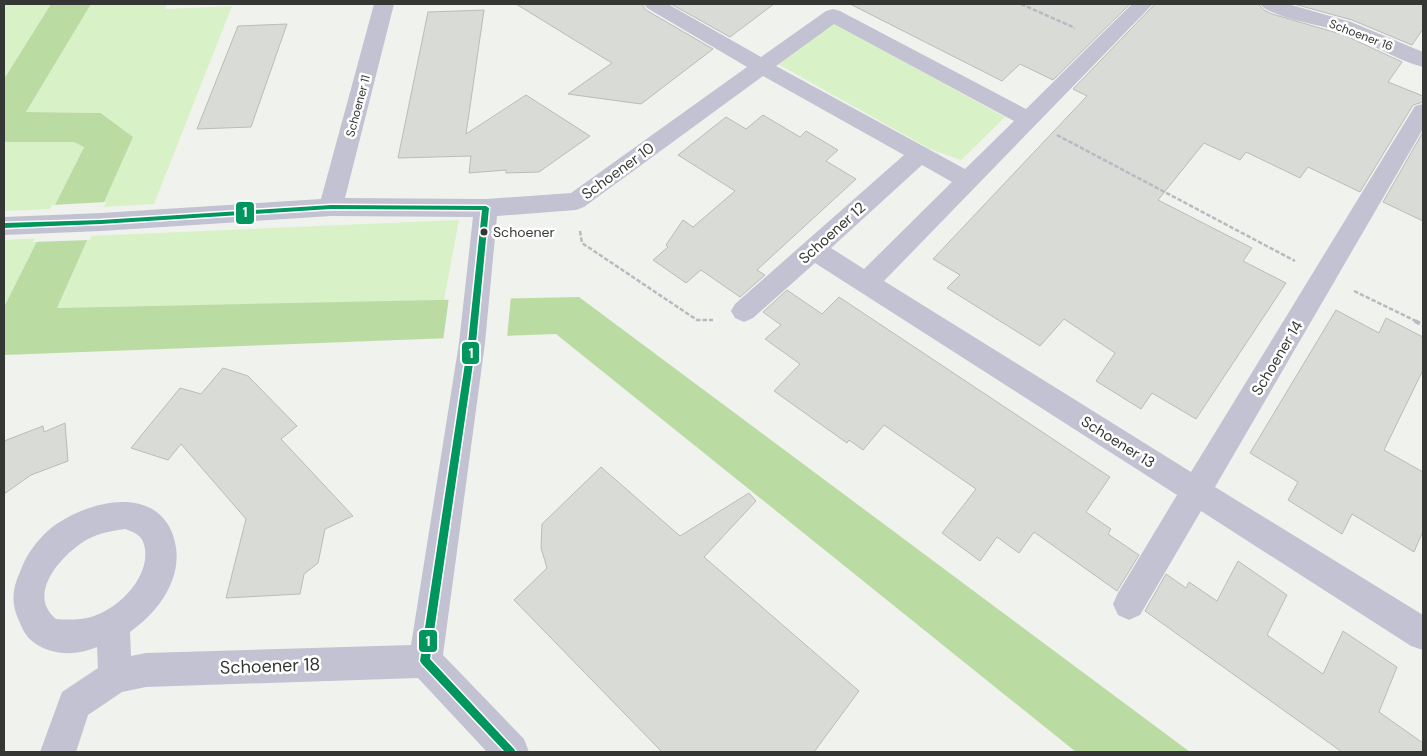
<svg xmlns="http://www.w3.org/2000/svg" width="1427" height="756" font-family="'DM Sans',sans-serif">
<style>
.green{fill:#d8f1c6}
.water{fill:#badca2}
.pier{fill:#f0f2ee}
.building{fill:#d9dbd7;stroke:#babcb8}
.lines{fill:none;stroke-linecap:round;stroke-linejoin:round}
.path-far1{stroke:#b9b9c2;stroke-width:2.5;stroke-dasharray:4.5 2;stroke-linecap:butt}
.path{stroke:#b9b9c2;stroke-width:4;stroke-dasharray:5.5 2.5;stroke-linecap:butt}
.minor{fill:#c3c2d2;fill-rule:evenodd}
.bus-1-casing{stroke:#fff;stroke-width:3}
.bus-1{fill:#00965e;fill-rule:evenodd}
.bus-dot{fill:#353734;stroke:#fff;stroke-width:2}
.labels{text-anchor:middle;stroke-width:5;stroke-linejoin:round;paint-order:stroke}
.far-street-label{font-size:12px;fill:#353734;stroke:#fff}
.bus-label{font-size:14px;fill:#353734;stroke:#fff;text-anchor:start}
.street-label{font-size:15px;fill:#353734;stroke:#fff}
.near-street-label{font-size:18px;fill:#353734;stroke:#fff}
.line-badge{stroke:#fff;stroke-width:2}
.badge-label{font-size:14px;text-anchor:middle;font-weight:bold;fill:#fff}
</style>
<rect width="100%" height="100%" fill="#f0f2ee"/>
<g class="green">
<polygon points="4,4 51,4 4,79"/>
<polygon points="91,4 167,4 165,9 232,6 154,204 102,207 133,137 102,113 26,112"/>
<polygon points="833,23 1005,117 961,160 930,149 778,64"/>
<polygon points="4,142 74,142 84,146 53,209 4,211"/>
<polygon points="459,220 444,300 57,308 89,236"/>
<polygon points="38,238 4,307 4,240"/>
</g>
<polygon class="water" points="51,4 91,4 26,112 101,113 133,137 57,308 579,297 1190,752 1076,752 556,334 4,355 4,307 84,147 74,142 4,142 4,79"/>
<g class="pier">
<polygon points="106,202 90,240 33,242 52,205"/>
<polygon points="511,296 507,338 443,341 449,297"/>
</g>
<g class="building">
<polygon points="516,4 642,4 646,10 713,49 641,104 568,94 612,63"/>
<polygon points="671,4 774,4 730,37"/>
<polygon points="850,4 1130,4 1053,80 1020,64 1002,81"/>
<polygon points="1155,4 1258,4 1264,10 1272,14 1344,35 1402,62 1388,82 1423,96 1423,102 1413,105 1360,192 1308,167 1300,178 1246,152 1240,160 1204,143 1158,200 1252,248 1243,261 1286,283 1196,419 1152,393 1141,409 1096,381 1115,353 1064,319 1040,346 947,288 960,275 933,259 1087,96 1073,89"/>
<polygon points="1294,4 1423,4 1423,29 1412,45 1352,20"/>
<polygon points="484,10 466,134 526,95 590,136 539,172 506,173 506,170 469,173 471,156 398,158 428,12"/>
<polygon points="287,24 251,127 197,129 238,26"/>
<polygon points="763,115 800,137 806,131 838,150 826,161 856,179 757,270 765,275 740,297 701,270 686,283 653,260 668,247 666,245 683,220 693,227 735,191 678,155 726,117 746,129"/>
<polygon points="1423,132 1423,221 1383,202"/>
<polygon points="787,290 822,314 839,297 1110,477 1086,512 1111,529 1108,534 1139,555 1117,591 1034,532 1019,553 997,537 980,561 942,533 976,489 884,425 863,450 849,440 847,443 774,391 800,364 765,339 781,325 763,312"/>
<polygon points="1336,310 1379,333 1386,318 1423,337 1423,370 1384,450 1423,472 1423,531 1414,552 1352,514 1342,534 1288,500 1298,482 1250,453"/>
<polygon points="223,368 248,376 297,426 281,439 353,516 325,529 318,563 304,574 300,594 226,598 246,519 181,444 168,460 131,448 180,388 201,394"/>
<polygon points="65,423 68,461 31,475 4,494 4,441 43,426 44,432"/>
<polygon points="601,467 680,536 749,493 756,501 704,557 859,691 814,752 662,752 514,600 547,568 541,548 542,524"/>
<polygon points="1238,561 1287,595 1267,635 1323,674 1343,631 1397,667 1379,712 1423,743 1423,752 1342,752 1145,611 1166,574 1186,588 1189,582 1217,601"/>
</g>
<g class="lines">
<g class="path-far1">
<polyline points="1021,4 1075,28"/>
<polyline points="1057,135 1295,261"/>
<polyline points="580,231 582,243 697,320 713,320"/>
<polyline points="1354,291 1418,322"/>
</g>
<polyline class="path" points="1415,321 1423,325"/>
<g class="minor">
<path d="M374,4H394L345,198L486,199L571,193L747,67L647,8L644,4H668L761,57L826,11L833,9L840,11L1026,109L1132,4H1153L884,281L1191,472L1415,106L1423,104V129L1215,487L1423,615V650L1411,646L1201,511L1140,615L1129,620L1118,615L1113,604L1118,593L1177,495L815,263L753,318L744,322L735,318L731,311L735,304L904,155L763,76L584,207L576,210L497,216L485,343L443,655L524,739L529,752H487L418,678L146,687L122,692L88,715L76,752H40L62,692L98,668L97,647C77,656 50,656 32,641C24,635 21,625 17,616C11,600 13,587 20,572C26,555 36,541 50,529C87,499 165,481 176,547C181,582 157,613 130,632L131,656L146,653L411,645L459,343L473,217L331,216L101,231L4,235V217L101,213L321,199ZM834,24L1014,121L965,169L776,66ZM922,165L952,182L864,269L831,248ZM125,529C137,533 143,536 145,549C149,579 118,609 91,617C79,620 68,620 56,619C25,594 63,553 88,539C99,533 112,531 125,529Z"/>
<path d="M1260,4H1288L1351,22L1423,52V67C1392,59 1364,38 1333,29C1318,25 1268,16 1260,4Z"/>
</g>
<defs>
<polygon id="bus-1" points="331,205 486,206 489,208 476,343 430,659 514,749 516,752 505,752 422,664 420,661 468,343 482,210 331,209 101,224 4,228 4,223 101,220"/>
</defs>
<use href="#bus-1" class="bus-1-casing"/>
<use href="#bus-1" class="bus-1"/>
</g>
<circle class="bus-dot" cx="484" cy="232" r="4.5"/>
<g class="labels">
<g class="far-street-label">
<text transform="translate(1361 35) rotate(21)" y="4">Schoener 16</text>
<text transform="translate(358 106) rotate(-75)" y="4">Schoener 11</text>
</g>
<g class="bus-label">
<text x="493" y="237">Schoener</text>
</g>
<g class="street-label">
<text transform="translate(618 171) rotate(-36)" y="5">Schoener 10</text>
<text transform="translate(832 233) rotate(-42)" y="5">Schoener 12</text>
<text transform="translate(1277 358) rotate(-59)" y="5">Schoener 14</text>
<text transform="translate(1118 442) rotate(32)" y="5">Schoener 13</text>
</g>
<g class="near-street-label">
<text transform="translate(270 666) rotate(-2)" y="6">Schoener 18</text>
</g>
</g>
<g class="line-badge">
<rect x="235" y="201" width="20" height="24" rx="5" fill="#00965e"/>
<rect x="461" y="341" width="19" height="24" rx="5" fill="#00965e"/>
<rect x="418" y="629" width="20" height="24" rx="5" fill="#00965e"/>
</g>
<g class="badge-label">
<text x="245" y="217">1</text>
<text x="471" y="358">1</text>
<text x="428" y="646">1</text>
</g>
<rect width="1427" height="756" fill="none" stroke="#353734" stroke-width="10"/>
</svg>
